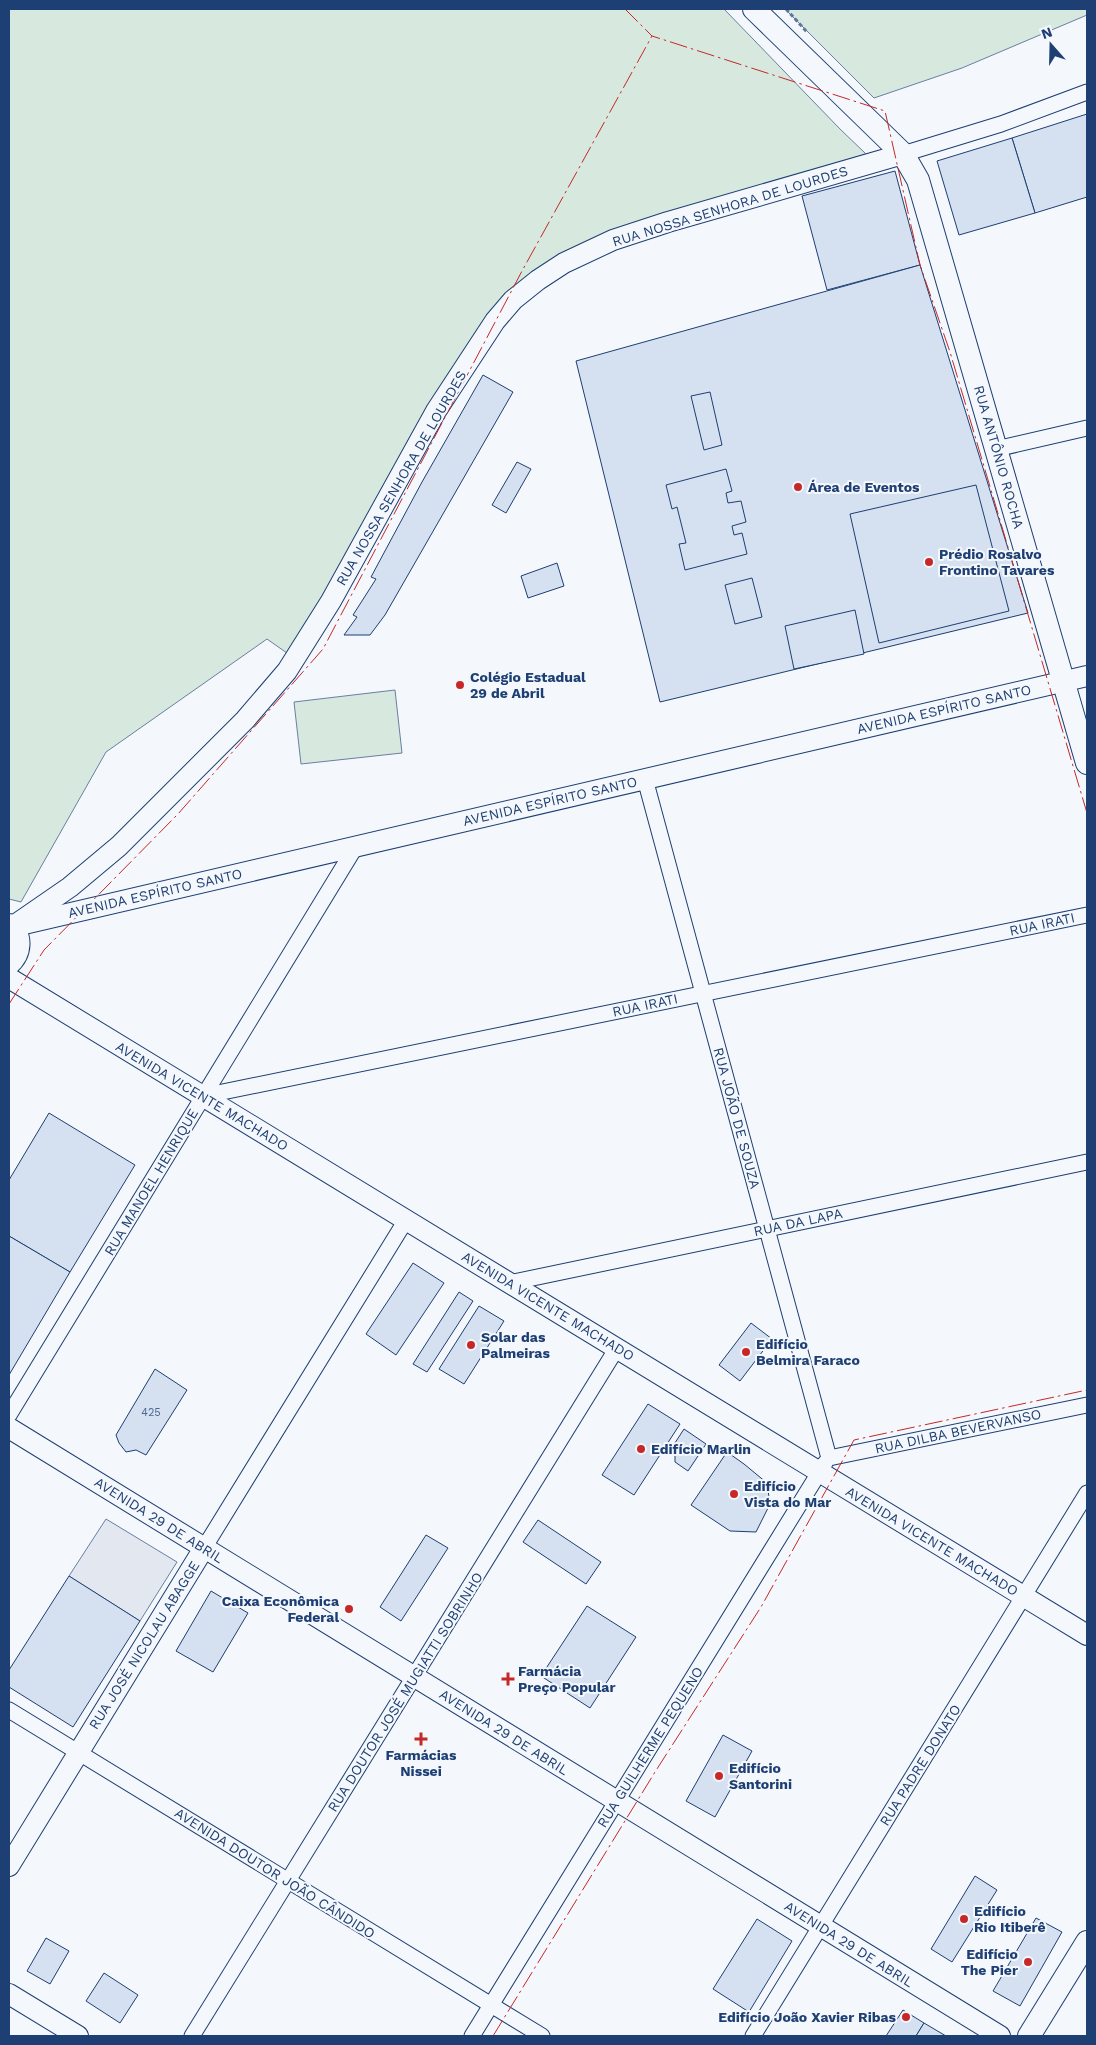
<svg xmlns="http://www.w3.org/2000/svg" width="1096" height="2045" font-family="'Work Sans',sans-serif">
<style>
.green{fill:#d7e8df;stroke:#687fa3}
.parking{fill:#e3e8f0;stroke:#687fa3}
.building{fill:#d5e0f0;stroke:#1d3f73}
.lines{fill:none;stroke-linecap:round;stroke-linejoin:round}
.street-casing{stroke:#1d3f73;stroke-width:17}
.secondary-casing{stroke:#1d3f73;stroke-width:22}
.primary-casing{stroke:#1d3f73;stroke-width:24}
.path{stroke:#5e769c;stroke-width:3;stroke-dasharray:4 2.5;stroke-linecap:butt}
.street{stroke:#f4f7fb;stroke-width:15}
.secondary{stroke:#f4f7fb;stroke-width:20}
.primary{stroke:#f4f7fb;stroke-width:22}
.power{stroke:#c62828;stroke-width:1;stroke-dasharray:18 4 2.5 4;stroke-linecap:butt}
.poi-dot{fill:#c62828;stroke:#f4f7fb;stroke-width:2}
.labels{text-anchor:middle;stroke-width:4;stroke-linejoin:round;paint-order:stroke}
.number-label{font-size:11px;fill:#4b6792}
.street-label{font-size:14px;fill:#1d3f73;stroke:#f4f7fb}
.poi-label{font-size:14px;font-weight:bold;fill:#1d3f73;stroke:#f4f7fb;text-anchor:start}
</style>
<rect width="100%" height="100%" fill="#f4f7fb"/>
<g class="green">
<polygon points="9,9 724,9 840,129 866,154 640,223 513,296 294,658 267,639 106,752 21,902 9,899"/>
<polygon points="785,9 1087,9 1087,15 962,68 874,98"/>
<polygon points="395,690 402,753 301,764 294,702"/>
</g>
<polygon class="parking" points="106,1519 177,1562 140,1621 69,1576"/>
<g class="building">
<polygon points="1087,114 1087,197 1035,213 1012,138"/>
<polygon points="1012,138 1035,213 959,235 937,161"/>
<polygon points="895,171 920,265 827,290 802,196"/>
<polygon points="920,265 1028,613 660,702 576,361"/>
<polygon points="483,375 513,392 385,615 370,635 344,635 357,617 353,615 376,579 371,577 422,482"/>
<polygon points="710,392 722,445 704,450 691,396"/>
<polygon points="517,462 531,469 506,513 492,505"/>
<polygon points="726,469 732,491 726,493 728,503 741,501 746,522 732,526 734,535 742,533 747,554 685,570 679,544 686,543 677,507 672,509 666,485"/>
<polygon points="976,485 1009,611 879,643 850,514"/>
<polygon points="557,563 564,586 528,598 521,576"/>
<polygon points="752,578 762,617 735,624 725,585"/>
<polygon points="855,610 864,654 794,669 785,626"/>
<polygon points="49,1113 135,1165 70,1272 9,1236 9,1180"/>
<polygon points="9,1236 70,1272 9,1375"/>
<polygon points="413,1263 444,1283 396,1355 366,1334"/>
<polygon points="459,1292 473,1301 427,1372 413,1364"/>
<polygon points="479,1306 504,1321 464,1384 439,1369"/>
<polygon points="751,1323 772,1339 740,1381 719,1365"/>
<polygon points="155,1369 187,1390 146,1455 136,1450 126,1452 119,1443 116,1435"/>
<polygon points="648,1404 680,1424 634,1495 602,1475"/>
<polygon points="684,1429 706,1444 688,1471 675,1462 675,1452 671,1449"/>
<polygon points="727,1452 744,1464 767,1483 770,1504 756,1532 730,1531 691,1505"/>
<polygon points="538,1520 601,1562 586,1584 523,1542"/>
<polygon points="426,1535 448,1548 401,1621 380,1607"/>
<polygon points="69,1576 140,1621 73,1727 9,1687 9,1670"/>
<polygon points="211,1591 248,1613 213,1672 176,1651"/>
<polygon points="587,1606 636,1637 590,1708 541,1676"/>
<polygon points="723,1735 752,1751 715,1817 686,1801"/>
<polygon points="975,1876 997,1890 952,1962 931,1949"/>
<polygon points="1036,1918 1062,1932 1020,2006 993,1991"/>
<polygon points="757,1919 792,1941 749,2012 713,1989"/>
<polygon points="46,1938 69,1951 50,1984 27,1971"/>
<polygon points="104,1973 138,1995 120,2023 86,2001"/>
<polygon points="903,2010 924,2023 916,2036 886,2036"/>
<polygon points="924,2023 946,2036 916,2036"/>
</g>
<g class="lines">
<defs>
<g id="street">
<polyline points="903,154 1001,124 1087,92"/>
<polyline points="996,449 1087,428"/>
<polyline points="645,779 829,1458"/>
<polyline points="203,1096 1087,915"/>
<polyline points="509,1283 1087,1162"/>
<polyline points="9,1415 356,846"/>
<polyline points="829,1458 1087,1405"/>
<polyline points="204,1548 406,1220"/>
<polyline points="9,1710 542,2036"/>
<polyline points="192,2036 617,1348"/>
<polyline points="472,2036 825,1463"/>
<polyline points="753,2036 1087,1493"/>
</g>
<g id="secondary">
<path d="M9,924C24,935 22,954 9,965"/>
<polyline points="24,924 1087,676"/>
<polyline points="12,927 70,887 119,846 245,720 287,671 331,601 436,411 495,321 513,300 538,280 564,263 613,240 668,222 903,154"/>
<polyline points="9,978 1087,1635"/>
<polyline points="9,1428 1000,2036"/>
<polyline points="9,1866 204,1548"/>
<polyline points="9,1994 78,2036"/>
</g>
<g id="primary">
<polyline points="754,9 903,154 918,180 1087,763"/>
<polyline points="1029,2036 1087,1942"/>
</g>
</defs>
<use href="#street" class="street-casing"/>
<use href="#secondary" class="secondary-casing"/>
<use href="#primary" class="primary-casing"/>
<polyline class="path" points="786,9 807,32"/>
<use href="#street" class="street"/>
<use href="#secondary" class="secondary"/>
<use href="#primary" class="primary"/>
<g class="power">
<polyline points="625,9 652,36 885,111 920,265 950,352 1087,813"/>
<polyline points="9,1004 44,950 178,814 323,649 522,271 652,36"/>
<polyline points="493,2036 655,1772 761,1607 854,1440 1087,1390"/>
</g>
</g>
<g class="poi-dot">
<circle cx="798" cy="487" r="5"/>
<circle cx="929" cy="562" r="5"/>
<circle cx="460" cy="685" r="5"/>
<circle cx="471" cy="1345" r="5"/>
<circle cx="746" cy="1352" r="5"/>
<circle cx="641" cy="1449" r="5"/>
<circle cx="734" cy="1494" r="5"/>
<circle cx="349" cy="1609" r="5"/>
<path d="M505.5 1671.5h5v5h5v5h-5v5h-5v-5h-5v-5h5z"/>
<path d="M418.5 1731.5h5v5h5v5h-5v5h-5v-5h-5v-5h5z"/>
<circle cx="719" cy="1776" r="5"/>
<circle cx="964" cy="1919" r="5"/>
<circle cx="1028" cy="1962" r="5"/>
<circle cx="906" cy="2017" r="5"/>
</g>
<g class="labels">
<g class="number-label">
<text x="151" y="1416">425</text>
</g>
<g class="street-label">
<text transform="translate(730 206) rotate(-17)" y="5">RUA NOSSA SENHORA DE LOURDES</text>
<text transform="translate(999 457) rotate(74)" y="5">RUA ANTÔNIO ROCHA</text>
<text transform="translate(401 478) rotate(-60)" y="5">RUA NOSSA SENHORA DE LOURDES</text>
<text transform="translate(944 709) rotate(-13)" y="5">AVENIDA ESPÍRITO SANTO</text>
<text transform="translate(550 801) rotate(-13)" y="5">AVENIDA ESPÍRITO SANTO</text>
<text transform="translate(155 893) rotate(-13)" y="5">AVENIDA ESPÍRITO SANTO</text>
<text transform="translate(1042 924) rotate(-12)" y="5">RUA IRATI</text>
<text transform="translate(645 1005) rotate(-12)" y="5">RUA IRATI</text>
<text transform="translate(202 1096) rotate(31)" y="5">AVENIDA VICENTE MACHADO</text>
<text transform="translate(737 1118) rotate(75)" y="5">RUA JOÃO DE SOUZA</text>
<text transform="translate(151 1182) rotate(-59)" y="5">RUA MANOEL HENRIQUE</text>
<text transform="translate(798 1222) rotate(-12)" y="5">RUA DA LAPA</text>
<text transform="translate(548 1306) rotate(31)" y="5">AVENIDA VICENTE MACHADO</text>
<text transform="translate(958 1431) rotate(-12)" y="5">RUA DILBA BEVERVANSO</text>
<text transform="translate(159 1520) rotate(32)" y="5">AVENIDA 29 DE ABRIL</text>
<text transform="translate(932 1541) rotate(31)" y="5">AVENIDA VICENTE MACHADO</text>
<text transform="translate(144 1645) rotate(-58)" y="5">RUA JOSÉ NICOLAU ABAGGE</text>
<text transform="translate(405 1692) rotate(-58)" y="5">RUA DOUTOR JOSÉ MUGIATTI SOBRINHO</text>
<text transform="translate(504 1732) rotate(32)" y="5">AVENIDA 29 DE ABRIL</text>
<text transform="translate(650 1747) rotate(-58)" y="5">RUA GUILHERME PEQUENO</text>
<text transform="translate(920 1765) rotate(-58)" y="5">RUA PADRE DONATO</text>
<text transform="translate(275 1873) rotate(32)" y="5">AVENIDA DOUTOR JOÃO CÂNDIDO</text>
<text transform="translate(849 1944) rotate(32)" y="5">AVENIDA 29 DE ABRIL</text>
</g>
<g class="poi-label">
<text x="808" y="492">Área de Eventos</text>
<text x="939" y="559">Prédio Rosalvo<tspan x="939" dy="16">Frontino Tavares</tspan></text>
<text x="470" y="682">Colégio Estadual<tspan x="470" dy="16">29 de Abril</tspan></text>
<text x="481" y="1342">Solar das<tspan x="481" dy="16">Palmeiras</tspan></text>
<text x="756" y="1349">Edifício<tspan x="756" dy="16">Belmira Faraco</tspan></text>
<text x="651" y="1454">Edifício Marlin</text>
<text x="744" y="1491">Edifício<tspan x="744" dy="16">Vista do Mar</tspan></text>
<text x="339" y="1606" text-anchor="end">Caixa Econômica<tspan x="339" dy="16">Federal</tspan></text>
<text x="518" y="1676">Farmácia<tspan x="518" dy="16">Preço Popular</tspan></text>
<text x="421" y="1760" text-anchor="middle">Farmácias<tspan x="421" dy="16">Nissei</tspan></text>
<text x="729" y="1773">Edifício<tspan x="729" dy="16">Santorini</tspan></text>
<text x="974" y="1916">Edifício<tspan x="974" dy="16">Rio Itiberê</tspan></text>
<text x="1018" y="1959" text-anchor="end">Edifício<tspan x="1018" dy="16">The Pier</tspan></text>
<text x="896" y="2022" text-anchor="end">Edifício João Xavier Ribas</text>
</g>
</g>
<rect width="1096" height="2045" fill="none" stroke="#1d3f73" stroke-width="20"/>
<g transform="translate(1051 45) rotate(340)" stroke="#f4f7fb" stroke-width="4" paint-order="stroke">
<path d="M0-4L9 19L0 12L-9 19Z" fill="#1d3f73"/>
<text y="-8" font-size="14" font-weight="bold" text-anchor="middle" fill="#1d3f73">N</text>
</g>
</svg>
